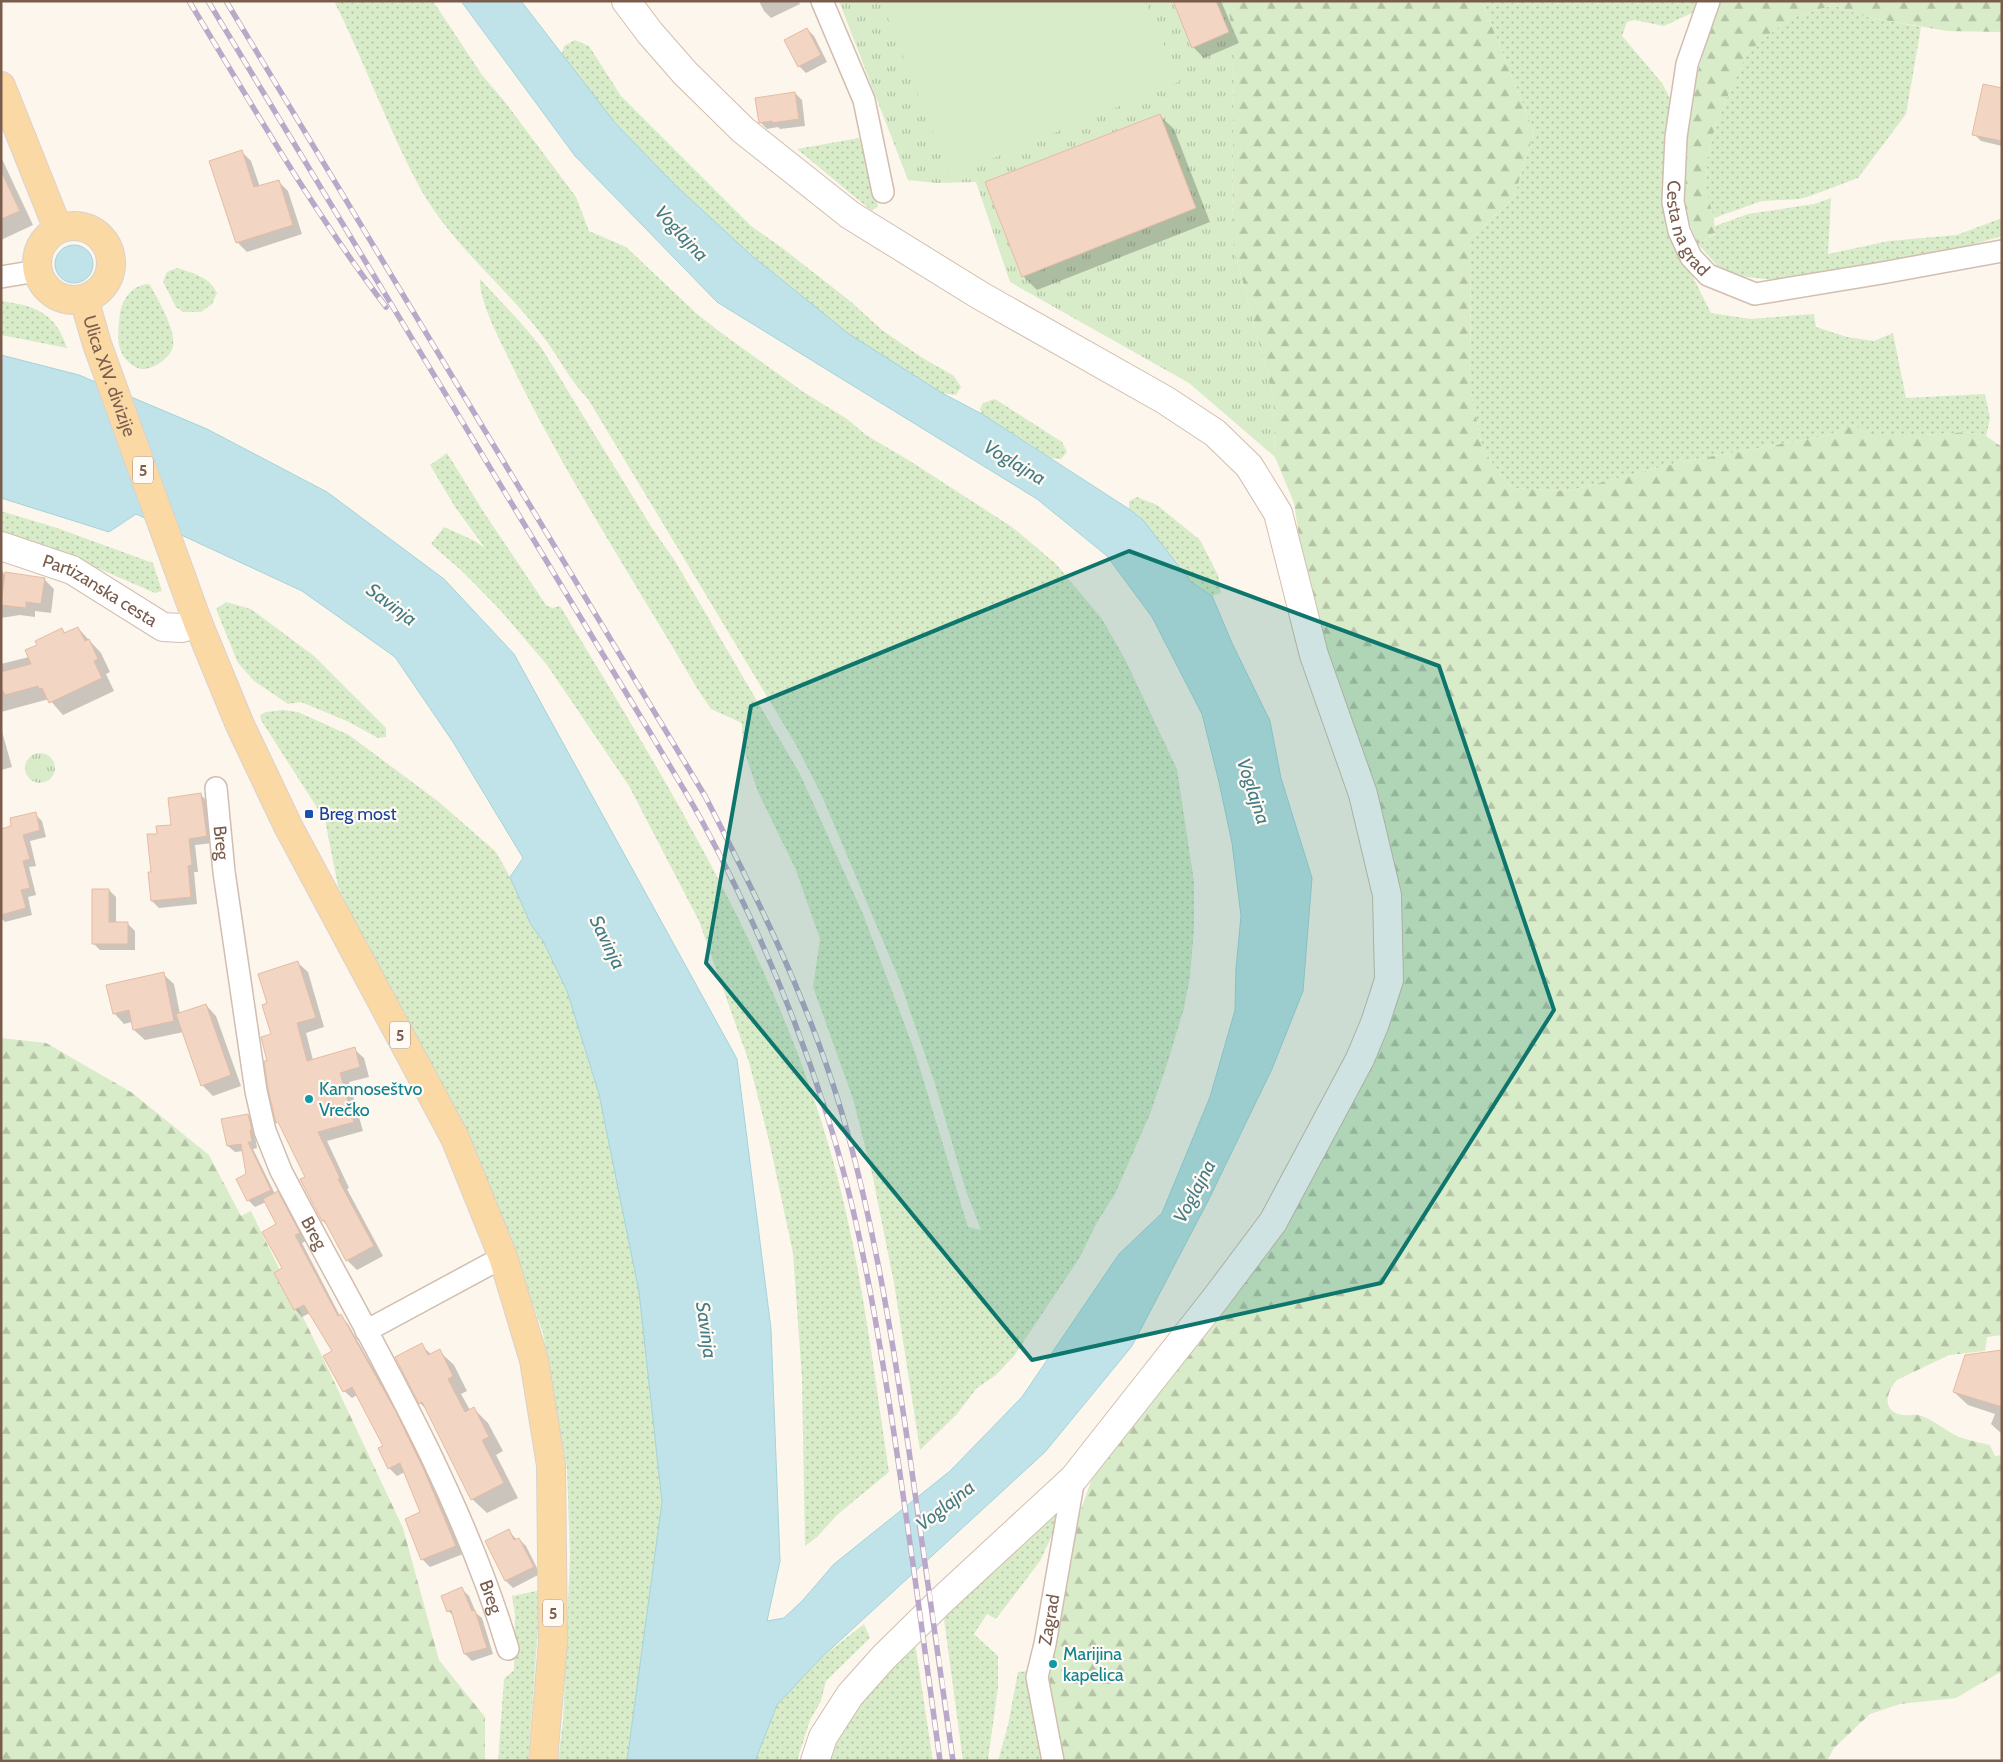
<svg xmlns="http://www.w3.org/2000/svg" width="2003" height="1762" font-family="Cabin,sans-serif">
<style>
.grass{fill:url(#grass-dots)}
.forest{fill:url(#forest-firs)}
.park{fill:url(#park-tufts)}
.pitch{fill:#d8ecc9}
.water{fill:#bfe3e8;stroke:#a5d3da}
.shadow{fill:#0003}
.building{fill:#f3d5c3;stroke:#e6bba3}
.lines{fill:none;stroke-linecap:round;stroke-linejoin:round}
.minor-casing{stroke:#d1beb0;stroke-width:24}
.tertiary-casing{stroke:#d1beb0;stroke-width:30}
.primary-casing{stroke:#dad1cd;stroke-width:30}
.minor{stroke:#fff;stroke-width:21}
.tertiary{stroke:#fff;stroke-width:28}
.primary{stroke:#fbd9a5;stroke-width:28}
.rail-casing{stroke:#b9a8c9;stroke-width:5.5}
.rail{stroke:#fffaf3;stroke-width:4;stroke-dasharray:11;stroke-linecap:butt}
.marked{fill:#0f766e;fill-opacity:0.2;stroke:#0f766e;stroke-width:4;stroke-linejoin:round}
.transit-dot{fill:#1a4fb4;stroke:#fffaf3;stroke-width:2}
.culture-dot{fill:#0f9aa8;stroke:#fffaf3;stroke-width:2}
.labels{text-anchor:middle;stroke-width:4.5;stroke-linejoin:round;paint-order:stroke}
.shield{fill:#fffaf3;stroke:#a28b7f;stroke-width:1}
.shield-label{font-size:16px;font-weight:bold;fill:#7a5c4d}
.street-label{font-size:18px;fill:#7a5c4d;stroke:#fffaf3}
.transit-label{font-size:18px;fill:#164399;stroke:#fffaf3;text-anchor:start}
.culture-label{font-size:18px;fill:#0d838f;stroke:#fffaf3;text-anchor:start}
.water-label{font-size:19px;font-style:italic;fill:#437c86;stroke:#fffaf3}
</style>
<defs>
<pattern id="grass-dots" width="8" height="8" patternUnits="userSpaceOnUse" patternTransform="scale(1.25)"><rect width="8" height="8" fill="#d8ecc9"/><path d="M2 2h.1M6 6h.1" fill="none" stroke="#b4c2a5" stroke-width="1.8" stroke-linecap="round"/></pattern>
<pattern id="forest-firs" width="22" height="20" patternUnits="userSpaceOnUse" patternTransform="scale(1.25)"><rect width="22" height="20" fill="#d8ecc9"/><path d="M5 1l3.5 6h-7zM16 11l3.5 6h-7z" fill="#b4c2a5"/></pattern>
<pattern id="park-tufts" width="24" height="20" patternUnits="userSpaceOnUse" patternTransform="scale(1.25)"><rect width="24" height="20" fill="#d8ecc9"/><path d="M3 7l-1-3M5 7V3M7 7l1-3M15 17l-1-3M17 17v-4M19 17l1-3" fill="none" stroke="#b4c2a5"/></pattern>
</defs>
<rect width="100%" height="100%" fill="#fdf6ec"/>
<g class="grass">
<path d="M334,1H433L482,75L505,102L576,197L589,231L626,247L696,313L720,332L802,391L847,419L866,435L910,461L1012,527L1056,564L1102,619L1125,659L1177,769L1194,882V928L1190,977L1184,1008L1169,1058L1150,1114L1115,1194L1096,1224L1080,1257L1014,1356L996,1375L977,1388L956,1415L920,1450L894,1283L873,1178L853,1099L813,987L820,939L795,868L758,792L743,747L742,723L711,709L698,690C633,578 561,470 506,353C497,334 479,300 480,279L521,323L541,347L652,528L675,561L800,774L863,914L915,1052L968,1227L981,1230L966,1191L935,1084L899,979L822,796L795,743L588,399C569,380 558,355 541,334C503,284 451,244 420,188C387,127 365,62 334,1Z"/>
<polygon points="1482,1 1698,1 1694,12 1664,26 1634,20 1627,22 1622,36 1662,83 1674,106 1680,251 1711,313 1750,319 1814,314 1816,327 1847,337 1874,341 1893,333 1906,398 1985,394 1990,418 1986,436 1966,432 1926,435 1871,435 1853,425 1826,436 1680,462 1568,491 1512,488 1483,451 1470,387 1471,239 1514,197 1534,132"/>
<polygon points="1833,5 1867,17 1921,27 1906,114 1858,178 1810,196 1799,199 1762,201 1714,218 1706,191 1707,160 1716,123 1747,53 1788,19"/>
<path d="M575,40L589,46L621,96L751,226L781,247L850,301L882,330L921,357L954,376L961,387L956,395L942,393C911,373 878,355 849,334C827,319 807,300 787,284C704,217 623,142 562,54L564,46Z"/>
<polygon points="859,138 878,206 872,211 797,149"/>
<polygon points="1831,198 1828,254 1889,241 1957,235 2002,218 2002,236 1953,250 1774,280 1740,276 1720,269 1698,244 1715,234 1715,226 1748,214 1814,204"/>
<path d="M177,268C194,274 209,276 217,293L212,304L201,312H183L176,307L163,282L167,272Z"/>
<path d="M146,284L150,285C158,300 176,329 173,346C171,358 153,370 141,369C133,368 123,358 121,351C116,340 119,325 120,313C123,298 131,287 146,284Z"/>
<path d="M1,301C37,306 55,313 67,348L1,335Z"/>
<polygon points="995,399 1062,442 1067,452 1061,459 1051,458 982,414 980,409 983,403"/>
<path d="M447,453L485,514L546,605L552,608L560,606C667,782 776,958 832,1157C861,1260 873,1367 889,1472L837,1515L817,1537L805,1546L802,1378L793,1253L770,1145L749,1062L699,921L629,786L547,665L501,611L464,573L431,544L444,527L473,540L485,548L455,507L430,465Z"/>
<polygon points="1137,497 1157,505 1200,540 1218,575 1221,593 1212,596 1191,582 1143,521 1129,509 1129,501"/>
<polygon points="1,511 57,528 153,563 162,591 155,593 86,563 1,533"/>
<polygon points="226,602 251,609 314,656 386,728 386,737 378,738 349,722 301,702 288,704 254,681 238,663 216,609"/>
<polygon points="283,710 298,712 349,735 439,802 496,852 510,877 531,925 543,941 567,991 599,1094 639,1292 662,1502 627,1761 558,1761 563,1721 570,1556 567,1469 543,1333 500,1211 464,1137 356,924 338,886 325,820 261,720 260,715 266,712"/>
<polygon points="1057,1509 1056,1527 1040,1561 996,1619 987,1614 974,1634 998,1656 998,1687 988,1760 989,1761 963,1761 944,1619"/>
<polygon points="541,1590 528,1761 498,1761 504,1679 514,1670 515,1615 512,1596"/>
<polygon points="864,1624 870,1638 826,1681 821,1701 810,1720 797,1761 755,1761 777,1705 821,1658"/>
<polygon points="915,1643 933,1761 827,1761 836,1738 851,1711"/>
<polygon points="1029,1671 1045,1761 998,1761 1008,1725 1018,1672"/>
</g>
<g class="forest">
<path d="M1226,1H1482L1534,132L1514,197L1471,239L1470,387L1483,451L1512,488L1568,491L1680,462L1826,436L1853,425L1872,435H1926L1966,432L1986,436L2002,447V1335L1987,1337L1985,1351L1949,1355L1897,1380C1886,1392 1881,1412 1903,1415C1910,1416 1915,1413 1922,1416C1935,1421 1946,1431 1959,1437C1969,1440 1980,1443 1990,1445L1995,1456L2002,1455V1671L1956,1698L1900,1704L1870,1714L1834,1748L1827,1761H1061L1046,1669L1076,1523L1097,1465L1264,1257L1305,1190L1343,1121L1375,1052L1399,896L1376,786L1322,647L1309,603L1294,503L1275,457L1273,396L1232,241L1234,38Z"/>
<polygon points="1718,1 2002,1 2002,32 1947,31 1867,17 1833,5 1788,19 1747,53 1716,123 1707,160 1706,190 1714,218 1715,233 1698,244 1687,217 1683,194 1684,166 1693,89"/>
<polygon points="1,1038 46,1043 131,1092 209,1155 241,1216 251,1211 322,1356 403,1528 439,1660 485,1717 485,1761 1,1761"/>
</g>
<g class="park">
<polygon points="839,1 1226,1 1234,38 1232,241 1273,396 1275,457 1189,383 1010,282 976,182 936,183 908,180"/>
<circle cx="40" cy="768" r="15"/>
</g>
<polygon class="pitch" points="881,1 1145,1 1180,81 950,176"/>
<g class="water">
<polygon points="461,1 521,1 616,124 676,186 751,255 849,334 942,393 982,414 1129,509 1143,520 1191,582 1212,596 1232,643 1270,721 1281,778 1312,878 1303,991 1272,1069 1208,1201 1132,1346 1045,1452 821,1658 777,1705 755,1761 627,1761 662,1502 639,1292 599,1094 567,991 543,941 531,925 510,877 523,858 453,742 395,657 302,591 136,514 109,532 1,498 1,355 79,375 207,429 327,492 444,579 514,654 737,1059 771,1329 780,1561 767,1621 784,1618 803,1600 834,1564 950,1471 1022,1397 1119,1254 1162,1213 1210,1097 1235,1010 1236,968 1241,916 1232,843 1219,782 1202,714 1152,617 1107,556 1037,499 717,302 575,156"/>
<circle cx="74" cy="264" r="19"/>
</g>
<g class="shadow">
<polygon points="759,1 798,1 800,4 771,18 764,11"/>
<polygon points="1174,1 1221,1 1239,43 1204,58 1193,47"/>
<polygon points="807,29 814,36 827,62 806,73 799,66"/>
<polygon points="2002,89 2002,146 1981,141 1974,134"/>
<polygon points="795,93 802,100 805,126 780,129 778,127 767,129 760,122"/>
<polygon points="1159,115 1174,129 1210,222 1037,290 1023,276"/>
<polygon points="241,151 251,161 260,187 278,181 288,191 302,234 247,252 237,242"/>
<polygon points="1,157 33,225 1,240"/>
<polygon points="1,568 4,574 45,580 54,589 51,613 35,611 35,617 20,615 1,618"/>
<polygon points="78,628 101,653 110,672 106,674 114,691 63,715 49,699 1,712 1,664 29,657 38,645 62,630 66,634"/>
<polygon points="1,728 12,767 1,770"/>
<polygon points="201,795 208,802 213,843 195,845 198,872 194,872 197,904 159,908 152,901 152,873 159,835 173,826"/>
<polygon points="35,814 42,821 46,837 30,841 36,866 29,867 36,895 28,897 32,915 5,922 1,918 1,830 13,827"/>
<polygon points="109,890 116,897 116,924 128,924 135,931 135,950 100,950 93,943"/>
<polygon points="298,963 308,972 324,1027 306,1033 313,1060 354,1049 364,1058 369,1077 349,1082 363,1131 327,1141 349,1188 347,1189 383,1256 357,1270 347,1260 329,1227 323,1221 306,1177 282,1127 277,1122 268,1062 273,1035 269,1004"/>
<polygon points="163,974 174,984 180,1014 206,1005 216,1016 241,1086 213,1096 202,1085 184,1032 145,1040 134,1030 132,1022 124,1024 114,1013"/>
<polygon points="248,1115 254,1121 258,1136 255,1136 257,1148 253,1149 275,1194 277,1193 285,1200 306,1241 302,1243 340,1316 348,1324 402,1419 431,1478 463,1554 430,1567 423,1560 406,1519 422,1513 405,1472 397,1476 389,1468 380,1449 384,1447 357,1395 352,1398 344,1391 333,1352 310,1313 302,1317 295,1309 278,1225 266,1202 255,1207 248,1200 247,1175 243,1151 235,1152 228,1146"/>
<polygon points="421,1345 432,1355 439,1351 454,1365 467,1391 461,1394 470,1410 473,1408 488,1423 503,1451 496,1455 518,1498 487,1513 472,1499 427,1410 420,1403"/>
<polygon points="2002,1351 2002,1434 1991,1424 1995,1414 1968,1405 1954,1392"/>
<polygon points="509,1531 517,1540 519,1539 526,1546 540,1574 513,1588 506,1581 487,1542"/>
<polygon points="462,1589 469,1596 476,1613 482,1618 493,1654 472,1661 465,1654 454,1616 448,1611"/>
</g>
<g class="building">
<polygon points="1173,1 1216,1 1229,32 1192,48"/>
<polygon points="807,28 821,55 798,67 784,40"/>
<polygon points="1983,84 2002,88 2002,141 1972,135"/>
<polygon points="795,92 799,119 772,123 772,121 759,123 755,98"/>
<polygon points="1160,114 1196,208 1022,277 985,182"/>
<polygon points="242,150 254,187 279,180 293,225 236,243 209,161"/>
<polygon points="1,171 20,211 1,219"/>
<polygon points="5,572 45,578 41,604 26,602 26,608 1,605"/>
<polygon points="78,627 85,641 89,639 98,659 94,661 102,678 49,703 42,688 39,689 38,686 5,695 3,691 1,692 1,672 31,664 25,650 37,645 35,641 62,628 64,633"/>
<polygon points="201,793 207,836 189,839 192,865 188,866 191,897 151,901 148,872 151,872 147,834 157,834 156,826 171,825 168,798"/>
<polygon points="36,812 40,830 23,835 30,859 23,861 30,888 21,890 26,908 1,915 1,829 11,826 10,818"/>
<polygon points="92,889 109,889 109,922 128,922 128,944 92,944"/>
<polygon points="298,961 316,1018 297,1023 307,1061 355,1047 360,1067 340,1073 354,1122 318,1132 340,1178 338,1179 374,1246 346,1261 324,1220 322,1221 300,1179 305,1177 278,1122 276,1123 268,1089 264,1061 267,1061 261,1037 271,1034 262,1005 267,1003 258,974"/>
<polygon points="164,972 174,1021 133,1030 129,1010 113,1014 106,985"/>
<polygon points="206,1004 231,1075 201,1086 176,1014"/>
<polygon points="248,1114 252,1130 250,1130 252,1142 248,1142 271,1190 247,1201 236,1179 246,1174 241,1144 227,1146 221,1119"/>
<polygon points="278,1191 300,1233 295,1235 338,1316 341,1314 395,1410 424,1470 456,1546 421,1560 405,1519 420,1512 400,1463 388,1469 378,1448 383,1446 352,1387 343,1392 323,1356 332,1351 304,1305 294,1310 274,1273 282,1268 262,1232 276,1224 263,1199"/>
<polygon points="422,1343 428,1355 440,1349 453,1376 448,1379 465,1412 474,1407 489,1437 482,1440 504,1483 471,1500 422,1402 419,1404 395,1357"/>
<polygon points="2002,1350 2002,1407 1953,1392 1965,1355"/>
<polygon points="509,1529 514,1540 519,1538 534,1567 505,1581 485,1541"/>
<polygon points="462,1587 472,1611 475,1610 487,1648 464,1654 451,1610 447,1612 441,1596"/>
</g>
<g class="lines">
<defs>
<g id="minor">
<polyline points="822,1 864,100 883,192"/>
<path id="s1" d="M1709,1L1687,64L1676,137L1673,202L1679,231L1691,257L1708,275L1755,294L1882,273L2002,251"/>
<polyline points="1,277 37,271"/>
<path id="s2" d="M216,788L224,872L256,1091L265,1131L281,1171C362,1327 457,1479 508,1649"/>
<polyline points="366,1331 503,1257"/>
<path id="s3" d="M1053,1761L1037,1677L1045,1644L1074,1478"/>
</g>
<g id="tertiary">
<polyline points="626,1 650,33 685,73 743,130 850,215 981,296 1165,400 1215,433 1249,466 1278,513 1314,655 1363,794 1387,895 1389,980 1375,1023 1360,1059 1273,1222 1216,1298 1074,1478 942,1600 884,1657 850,1695 823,1737 815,1761"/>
<path id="s4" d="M1,546L72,570L163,627L182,628L198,623"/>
</g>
<g id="primary">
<polyline points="1,86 58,229"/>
<circle cx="74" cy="263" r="37"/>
<path id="s5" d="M84,299L97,344L198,623L240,725L288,826L455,1138L503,1257L534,1360L551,1465L553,1642L543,1761"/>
</g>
</defs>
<use href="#minor" class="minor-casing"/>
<use href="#tertiary" class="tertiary-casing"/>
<use href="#primary" class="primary-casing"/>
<use href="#minor" class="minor"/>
<use href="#tertiary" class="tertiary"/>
<use href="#primary" class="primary"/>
<defs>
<g id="rail">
<path d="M189,1C252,105 312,210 386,307"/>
<path d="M208,1L654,739C670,767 688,795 703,823C753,916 795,1014 827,1115C858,1212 875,1313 891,1414C909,1530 924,1645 940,1761"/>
<path d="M226,1L705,796C757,897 808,1000 841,1110C874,1222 892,1336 909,1451C924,1554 939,1657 953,1761"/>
</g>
</defs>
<use href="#rail" class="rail-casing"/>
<use href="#rail" class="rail"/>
</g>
<path class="marked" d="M1129,551L1439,666L1554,1010L1381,1283L1032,1360L706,963L751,706Z"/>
<rect class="transit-dot" x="304" y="809" width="10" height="10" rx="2.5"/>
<g class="culture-dot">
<circle cx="309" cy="1099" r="5"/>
<circle cx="1053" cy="1664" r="5"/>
</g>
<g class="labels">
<g class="shield">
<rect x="133" y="456.5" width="20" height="27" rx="4"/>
<rect x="390" y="1021.5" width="20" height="27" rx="4"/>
<rect x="543" y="1599.5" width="20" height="27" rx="4"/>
</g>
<g class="shield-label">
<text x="143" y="476">5</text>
<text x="400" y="1041">5</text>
<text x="553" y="1619">5</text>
</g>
<g class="street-label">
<text dy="6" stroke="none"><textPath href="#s1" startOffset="235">Cesta na grad</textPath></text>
<text dy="6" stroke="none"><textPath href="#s5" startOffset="81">Ulica XIV. divizije</textPath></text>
<text dy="6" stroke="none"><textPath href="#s4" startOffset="109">Partizanska cesta</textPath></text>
<text dy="6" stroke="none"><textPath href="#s2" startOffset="55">Breg</textPath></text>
<text dy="6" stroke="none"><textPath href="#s2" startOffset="460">Breg</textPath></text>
<text dy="6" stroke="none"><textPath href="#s2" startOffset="865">Breg</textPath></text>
<text dy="6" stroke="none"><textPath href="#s3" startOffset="144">Zagrad</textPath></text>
</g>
<g class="transit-label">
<text x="319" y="820">Breg most</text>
</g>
<g class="culture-label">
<text x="319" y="1095">Kamnoseštvo<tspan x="319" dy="21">Vrečko</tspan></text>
<text x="1063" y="1660">Marijina<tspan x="1063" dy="21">kapelica</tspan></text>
</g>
<g class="water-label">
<text transform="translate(682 233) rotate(47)" y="7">Voglajna</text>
<text transform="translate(1015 462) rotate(31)" y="7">Voglajna</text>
<text transform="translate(392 604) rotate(37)" y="7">Savinja</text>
<text transform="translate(1254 791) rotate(72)" y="7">Voglajna</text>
<text transform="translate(608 942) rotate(64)" y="7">Savinja</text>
<text transform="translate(1194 1191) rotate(-62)" y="7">Voglajna</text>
<text transform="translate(707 1330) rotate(82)" y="7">Savinja</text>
<text transform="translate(945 1505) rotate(-38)" y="7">Voglajna</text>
</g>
</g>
<rect width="2003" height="1762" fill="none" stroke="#7a5c4d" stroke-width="5"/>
</svg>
